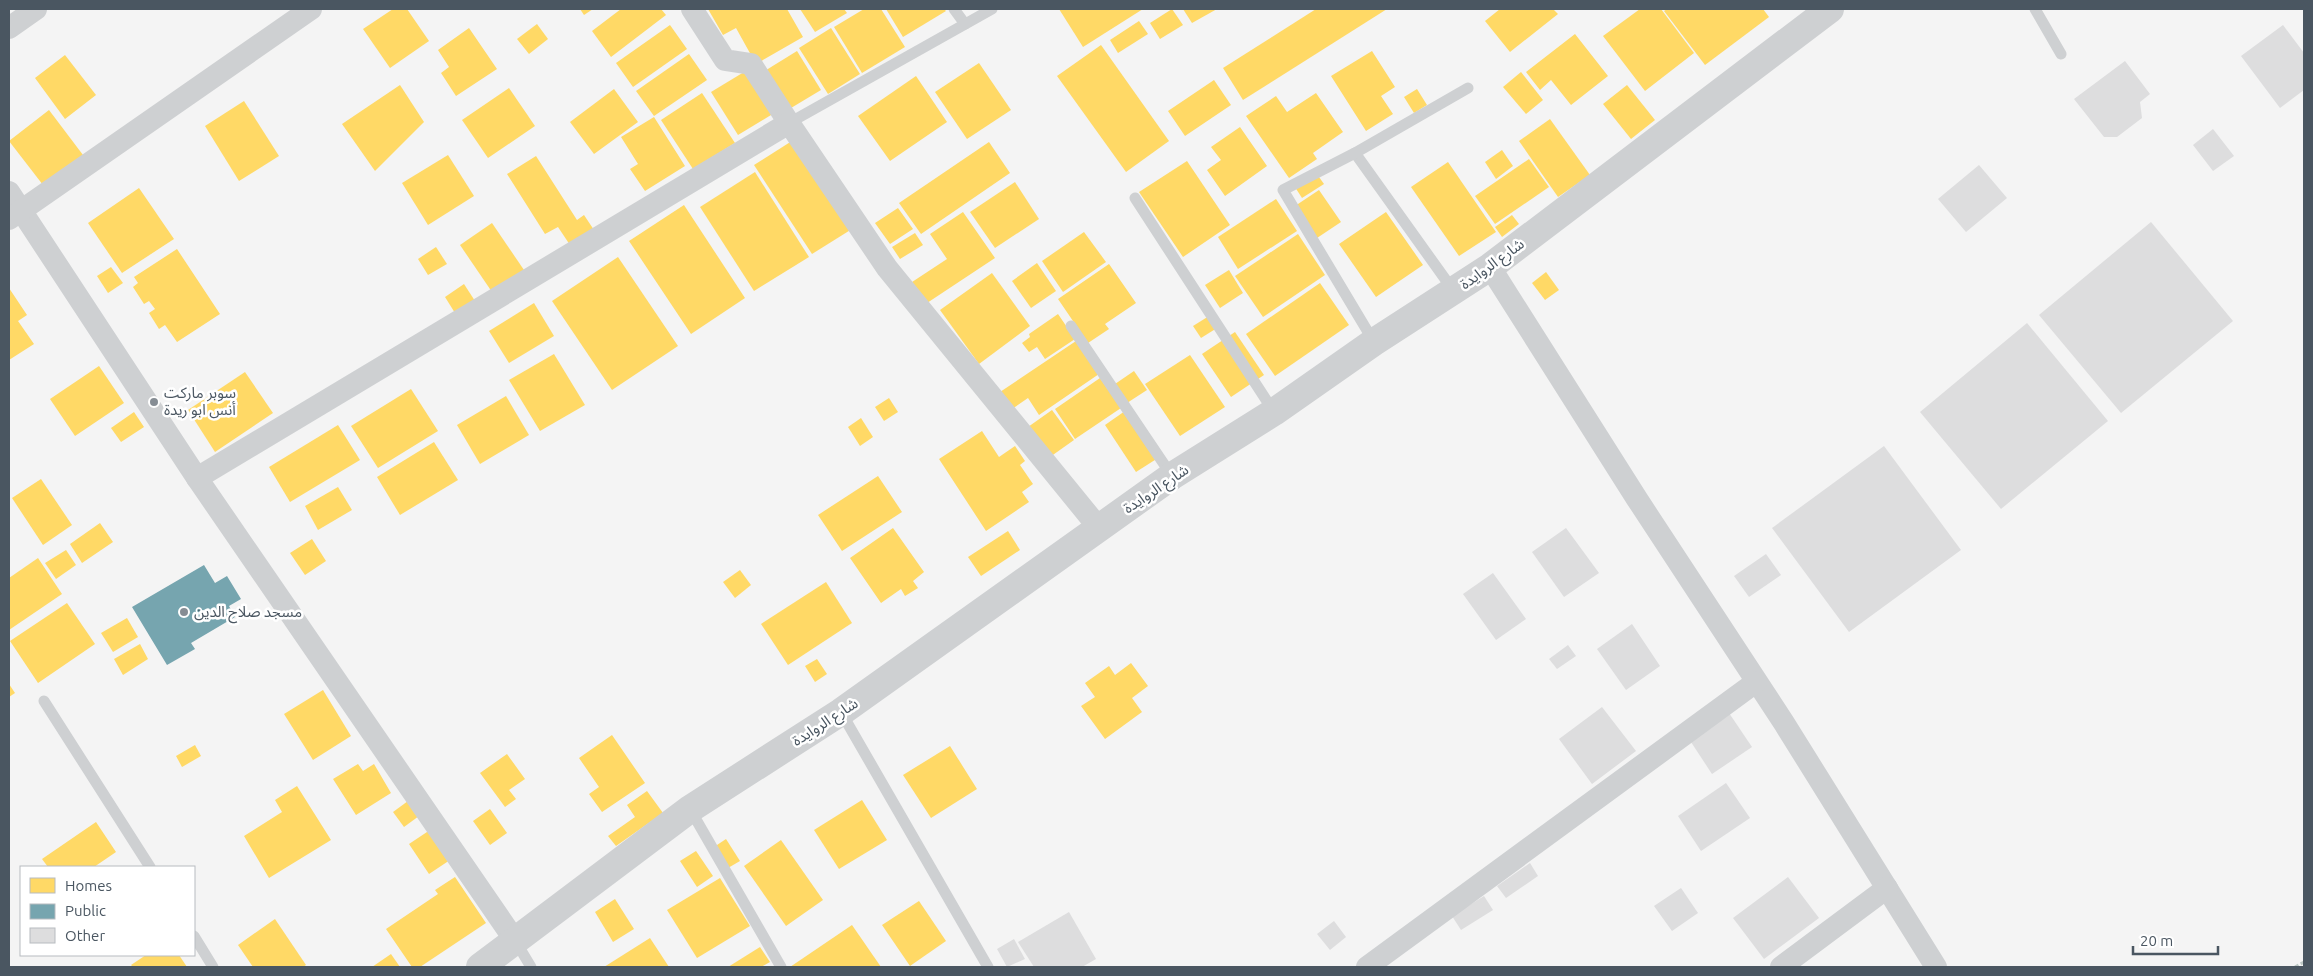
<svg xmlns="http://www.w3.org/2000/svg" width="2313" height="976" font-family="Ubuntu,'Noto Sans Arabic',sans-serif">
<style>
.homes{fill:#ffd966}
.public{fill:#76a5af}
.building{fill:#ddddde}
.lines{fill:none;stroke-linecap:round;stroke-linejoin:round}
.path{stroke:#bcc7c4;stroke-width:3;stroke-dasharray:4 2.5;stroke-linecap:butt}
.service{stroke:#ced0d2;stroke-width:11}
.minor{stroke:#ced0d2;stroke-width:22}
.tertiary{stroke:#ced0d2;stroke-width:28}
.poi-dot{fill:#868d94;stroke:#fff;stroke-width:2}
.labels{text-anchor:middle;stroke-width:5;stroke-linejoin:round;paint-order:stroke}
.street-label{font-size:15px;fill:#4a5661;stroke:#fff}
.poi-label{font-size:15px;fill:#4a5661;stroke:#fff;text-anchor:start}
</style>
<rect width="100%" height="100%" fill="#f4f4f4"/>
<g class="homes">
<polygon points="393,9 407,9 429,41 390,68 363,29"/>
<polygon points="580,9 593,9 584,15"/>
<polygon points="621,9 661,9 666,15 611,57 592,31"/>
<polygon points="708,9 787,9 803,37 756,64 736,28 723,35"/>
<polygon points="800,9 844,9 847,13 815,32"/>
<polygon points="864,9 881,9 905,47 862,73 834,27"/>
<polygon points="886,9 944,9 946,11 903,37"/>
<polygon points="1059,9 1143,9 1083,47"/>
<polygon points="1172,9 1183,25 1160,39 1150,23"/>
<polygon points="1183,9 1217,9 1192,23"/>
<polygon points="1316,9 1387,9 1243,100 1223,68"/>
<polygon points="1500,9 1553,9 1558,14 1510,52 1485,21"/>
<polygon points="1640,9 1661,9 1694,53 1645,91 1603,36"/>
<polygon points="1667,9 1763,9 1769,17 1705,65 1664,11"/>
<polygon points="1139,21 1148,34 1118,53 1110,40"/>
<polygon points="537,24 548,39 529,54 517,39"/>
<polygon points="670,25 687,49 633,87 616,63"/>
<polygon points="469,28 497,69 456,96 441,73 449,67 438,50"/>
<polygon points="831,28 860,74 828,94 799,48"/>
<polygon points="1575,34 1608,76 1571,105 1551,80 1540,90 1526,72"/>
<polygon points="1101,45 1169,141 1126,172 1057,76"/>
<polygon points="797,51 821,90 786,111 763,72"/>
<polygon points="1372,51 1395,87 1381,96 1393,114 1366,131 1331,76"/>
<polygon points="689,54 707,80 654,116 636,91"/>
<polygon points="65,55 96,95 65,119 35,78"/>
<polygon points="979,63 1011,110 967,139 935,92"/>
<polygon points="749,69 776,112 738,135 711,92"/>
<polygon points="1521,72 1543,100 1526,114 1503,87"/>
<polygon points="916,76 947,122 890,161 858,116"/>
<polygon points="1214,80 1231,105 1185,136 1168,111"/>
<polygon points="400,85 424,122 375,171 342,124"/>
<polygon points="1627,85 1655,120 1631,139 1603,104"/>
<polygon points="509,88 535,126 488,158 462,120"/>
<polygon points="614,89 638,122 594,154 570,122"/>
<polygon points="1417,89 1427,105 1414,113 1404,97"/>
<polygon points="702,93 735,143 693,169 661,120"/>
<polygon points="1316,93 1343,132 1313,153 1317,159 1289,178 1246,116 1276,96 1287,112"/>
<polygon points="244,101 279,156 239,181 205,126"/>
<polygon points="49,110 83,155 43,185 9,141"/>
<polygon points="654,117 685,166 645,191 630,169 638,164 621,137"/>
<polygon points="1550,119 1590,175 1558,197 1519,141"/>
<polygon points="1240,127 1267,166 1225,196 1207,170 1221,160 1211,147"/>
<polygon points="795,139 852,229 812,254 754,165"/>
<polygon points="989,142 1010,173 921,234 899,203"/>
<polygon points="1502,150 1513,166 1496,179 1485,162"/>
<polygon points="448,155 474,196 428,225 402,183"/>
<polygon points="536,156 577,220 584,215 596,233 572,248 558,227 545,234 507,174"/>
<polygon points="1529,159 1549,187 1495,224 1475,196"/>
<polygon points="1187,161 1230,225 1183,257 1139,192"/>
<polygon points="1448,162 1496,232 1459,256 1411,187"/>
<polygon points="1314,170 1324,184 1302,198 1293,184"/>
<polygon points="755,172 809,257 754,291 700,207"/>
<polygon points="1015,182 1039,219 995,248 970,212"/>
<polygon points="139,188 174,239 122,273 88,223"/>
<polygon points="1319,190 1341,222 1317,238 1295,206"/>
<polygon points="1276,199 1297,231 1238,269 1218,237"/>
<polygon points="684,205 745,298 691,334 629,241"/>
<polygon points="898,208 913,229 890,244 875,223"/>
<polygon points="963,212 995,258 924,305 909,284 947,259 930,234"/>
<polygon points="1386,212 1423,265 1376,297 1339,244"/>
<polygon points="1512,215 1519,224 1502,237 1495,227"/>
<polygon points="492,223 524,270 492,292 460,245"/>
<polygon points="1084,232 1106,262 1063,292 1042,261"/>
<polygon points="915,233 923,245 900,259 892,247"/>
<polygon points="1298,234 1325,275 1263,317 1235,276"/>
<polygon points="436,247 447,264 428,275 418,259"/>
<polygon points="177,249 220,314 177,342 165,325 159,329 149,313 155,309 149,301 144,304 133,287 138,283 134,277"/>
<polygon points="618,257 678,346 612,390 552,301"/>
<polygon points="1037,263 1056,291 1031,308 1012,281"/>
<polygon points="1109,264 1136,303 1105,324 1109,329 1088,343 1058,299"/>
<polygon points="111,267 123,283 108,293 97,276"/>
<polygon points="1229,270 1243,293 1220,308 1205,285"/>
<polygon points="1546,272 1559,290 1545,300 1532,283"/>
<polygon points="992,273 1030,326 979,364 940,310"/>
<polygon points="1320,283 1349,325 1275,376 1246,334"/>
<polygon points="464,284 475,301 455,313 445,297"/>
<polygon points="9,288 27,315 18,321 34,344 9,360"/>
<polygon points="534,303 554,336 509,363 489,331"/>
<polygon points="1058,314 1075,339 1045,359 1037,347 1029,352 1022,343 1030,337 1029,334"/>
<polygon points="1209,316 1217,328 1201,338 1193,326"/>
<polygon points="1235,332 1264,375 1231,397 1202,354"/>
<polygon points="1076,341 1099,374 1039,415 1028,398 1012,409 1000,392"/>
<polygon points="554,354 585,405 540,431 509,380"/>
<polygon points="1190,355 1225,407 1180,436 1145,384"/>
<polygon points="99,366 124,403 75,436 50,399"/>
<polygon points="1134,371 1147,390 1127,403 1115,384"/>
<polygon points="245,372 273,413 215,452 188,410"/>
<polygon points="1100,378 1121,408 1075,439 1055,409"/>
<polygon points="411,389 438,431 378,468 351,426"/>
<polygon points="506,396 529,435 480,464 457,425"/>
<polygon points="889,398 898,412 884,421 875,407"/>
<polygon points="1052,410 1074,440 1050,457 1028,427"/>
<polygon points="1125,411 1158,458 1136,472 1105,425"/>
<polygon points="134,412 144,427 121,442 111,428"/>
<polygon points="861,418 873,437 860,446 848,427"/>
<polygon points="338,425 360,460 290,502 269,467"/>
<polygon points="982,431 999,457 1015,446 1025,461 1020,465 1033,484 1022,492 1029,502 986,531 939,459"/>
<polygon points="434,442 458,480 400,515 377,477"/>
<polygon points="878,476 902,512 842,551 818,515"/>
<polygon points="41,479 72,525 43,545 12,498"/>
<polygon points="338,487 352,510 318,530 305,506"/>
<polygon points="100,523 113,542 82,563 70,544"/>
<polygon points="893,528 924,572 913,581 918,588 905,596 901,589 881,603 850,558"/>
<polygon points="1008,531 1020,550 981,576 968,557"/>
<polygon points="312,539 326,561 305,575 290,553"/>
<polygon points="66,550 76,565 56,579 45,563"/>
<polygon points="38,558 62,594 9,630 9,578"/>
<polygon points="740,570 751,585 735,598 723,582"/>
<polygon points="826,582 852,623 788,665 761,624"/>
<polygon points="67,603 95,644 38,683 10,641"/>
<polygon points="127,618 138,637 113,652 101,633"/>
<polygon points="140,644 148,659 123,675 114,659"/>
<polygon points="817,659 827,674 815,682 805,666"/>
<polygon points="1131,663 1148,686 1132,698 1142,712 1105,739 1081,706 1095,697 1085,683 1109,666 1115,675"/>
<polygon points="9,684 15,693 9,697"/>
<polygon points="323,690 351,736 313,760 284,714"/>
<polygon points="612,735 645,783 602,812 589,794 599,787 579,758"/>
<polygon points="195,745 201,756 182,767 176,756"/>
<polygon points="950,746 977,789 931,818 903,775"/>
<polygon points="507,754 525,779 509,790 516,799 505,807 480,773"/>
<polygon points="358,764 363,771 374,764 391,793 356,815 333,779"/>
<polygon points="297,786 331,840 269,878 244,836 282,812 275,800"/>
<polygon points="647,791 663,813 616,846 608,836 635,817 627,805"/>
<polygon points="862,800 887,840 839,869 814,830"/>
<polygon points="408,801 419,816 404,827 393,812"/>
<polygon points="490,809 507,833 490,845 473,821"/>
<polygon points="96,822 116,852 94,867 48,867 42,859"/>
<polygon points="430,830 450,860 429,874 409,844"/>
<polygon points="726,839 740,861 728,868 714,847"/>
<polygon points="781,840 823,900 786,926 744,866"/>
<polygon points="696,851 713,876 697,887 680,861"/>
<polygon points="455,877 486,923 420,967 412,967 386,929 438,894 435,890"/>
<polygon points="720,878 750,926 697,958 667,910"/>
<polygon points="615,899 634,929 613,942 595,912"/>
<polygon points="919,901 946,941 910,966 882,925"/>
<polygon points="275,919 306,965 303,967 253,967 238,945"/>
<polygon points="852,925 881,967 790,967"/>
<polygon points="650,938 669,967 604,967"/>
<polygon points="760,947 770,962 761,967 728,967"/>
<polygon points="391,954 400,967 372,967"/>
<polygon points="146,955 179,955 187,967 133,967 131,965"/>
</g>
<polygon class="public" points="204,565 215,583 227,576 241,599 229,606 235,617 191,643 195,649 167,665 132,607"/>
<g class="building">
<polygon points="2283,25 2304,53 2304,90 2280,108 2241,56"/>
<polygon points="2125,61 2150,94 2140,102 2142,118 2117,137 2104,137 2074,99"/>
<polygon points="2213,129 2234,156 2213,171 2193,145"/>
<polygon points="1979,165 2007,198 1966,232 1938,199"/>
<polygon points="2151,222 2233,321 2121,413 2039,315"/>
<polygon points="2027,323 2108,421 2001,509 1920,412"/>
<polygon points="1884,446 1961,550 1849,632 1772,528"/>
<polygon points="1566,528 1599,573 1564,597 1532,552"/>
<polygon points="1766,554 1781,575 1749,597 1734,576"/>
<polygon points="1493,573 1526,619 1496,640 1463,594"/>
<polygon points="1632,624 1660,666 1626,690 1597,649"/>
<polygon points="1568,645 1576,656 1557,669 1549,659"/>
<polygon points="1602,707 1636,751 1592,784 1559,739"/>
<polygon points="1729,713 1752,747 1712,774 1689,739"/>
<polygon points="1726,783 1750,818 1701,851 1678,816"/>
<polygon points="1530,863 1538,876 1506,898 1497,886"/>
<polygon points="1788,877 1819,918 1764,959 1733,918"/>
<polygon points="1681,888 1698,913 1672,931 1654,906"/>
<polygon points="1484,896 1493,910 1461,930 1452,916"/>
<polygon points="1069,912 1096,959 1082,967 1034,967 1018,942"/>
<polygon points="1334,921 1346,937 1330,950 1317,934"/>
<polygon points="1014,939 1025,959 1007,967 997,949"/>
</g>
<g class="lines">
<polyline class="path" points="2295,967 2304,962"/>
<g class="service">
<polyline points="954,9 965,24"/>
<polyline points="2035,9 2061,54"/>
<polyline points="789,123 992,9"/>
<polyline points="1355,153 1453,290"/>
<polyline points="1135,198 1274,412"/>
<polyline points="1071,326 1172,476"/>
<polyline points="1374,342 1283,190 1355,153 1468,88"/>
<polyline points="44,701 150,867"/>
<polyline points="841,712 988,967"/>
<polyline points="690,809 781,967"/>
<polyline points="194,936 213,967"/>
<polyline points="516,942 531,967"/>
</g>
<g class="minor">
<polyline points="692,9 725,60 751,64 789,123"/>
<polyline points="9,28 36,9"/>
<polyline points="9,192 197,478 516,942"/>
<polyline points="9,219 311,9"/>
<polyline points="1490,267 1637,499 1784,723 1936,967"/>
<polyline points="197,478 789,123 887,268 1099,528"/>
<polyline points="1367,967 1756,682"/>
<polyline points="1781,967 1887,888"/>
</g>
<polyline class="tertiary" points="480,967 690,809 841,712 1172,476 1274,412 1374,342 1490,267 1830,9"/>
</g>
<g class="poi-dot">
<circle cx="154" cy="402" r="5"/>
<circle cx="184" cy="612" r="5"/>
</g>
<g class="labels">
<g class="street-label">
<text transform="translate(1492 264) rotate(-36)" y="5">شارع الروايدة</text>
<text transform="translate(1156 489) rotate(-34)" y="5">شارع الروايدة</text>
<text transform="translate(825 722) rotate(-33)" y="5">شارع الروايدة</text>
</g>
<g class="poi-label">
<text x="164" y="398">سوبر ماركت<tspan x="164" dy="17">أنس ابو ريدة</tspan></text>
<text x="194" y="617">مسجد صلاح الدين</text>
</g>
</g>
<rect width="2313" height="976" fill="none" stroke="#4a5661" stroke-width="20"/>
<rect x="20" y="866" width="175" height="90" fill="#ffffff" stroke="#b7bbc0"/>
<rect x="30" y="878" width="25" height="15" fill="#ffd966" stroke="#b7bbc0"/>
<text x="65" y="891" font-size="15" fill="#4a5661">Homes</text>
<rect x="30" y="904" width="25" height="15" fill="#76a5af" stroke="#b7bbc0"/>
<text x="65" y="916" font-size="15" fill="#4a5661">Public</text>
<rect x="30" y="928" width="25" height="15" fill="#ddddde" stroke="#b7bbc0"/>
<text x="65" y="941" font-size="15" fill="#4a5661">Other</text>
<path d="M2133 946v8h85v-8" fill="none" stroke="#4a5661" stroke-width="2.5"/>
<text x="2140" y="946" font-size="15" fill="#4a5661" stroke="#ffffff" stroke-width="4" paint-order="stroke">20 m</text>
</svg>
